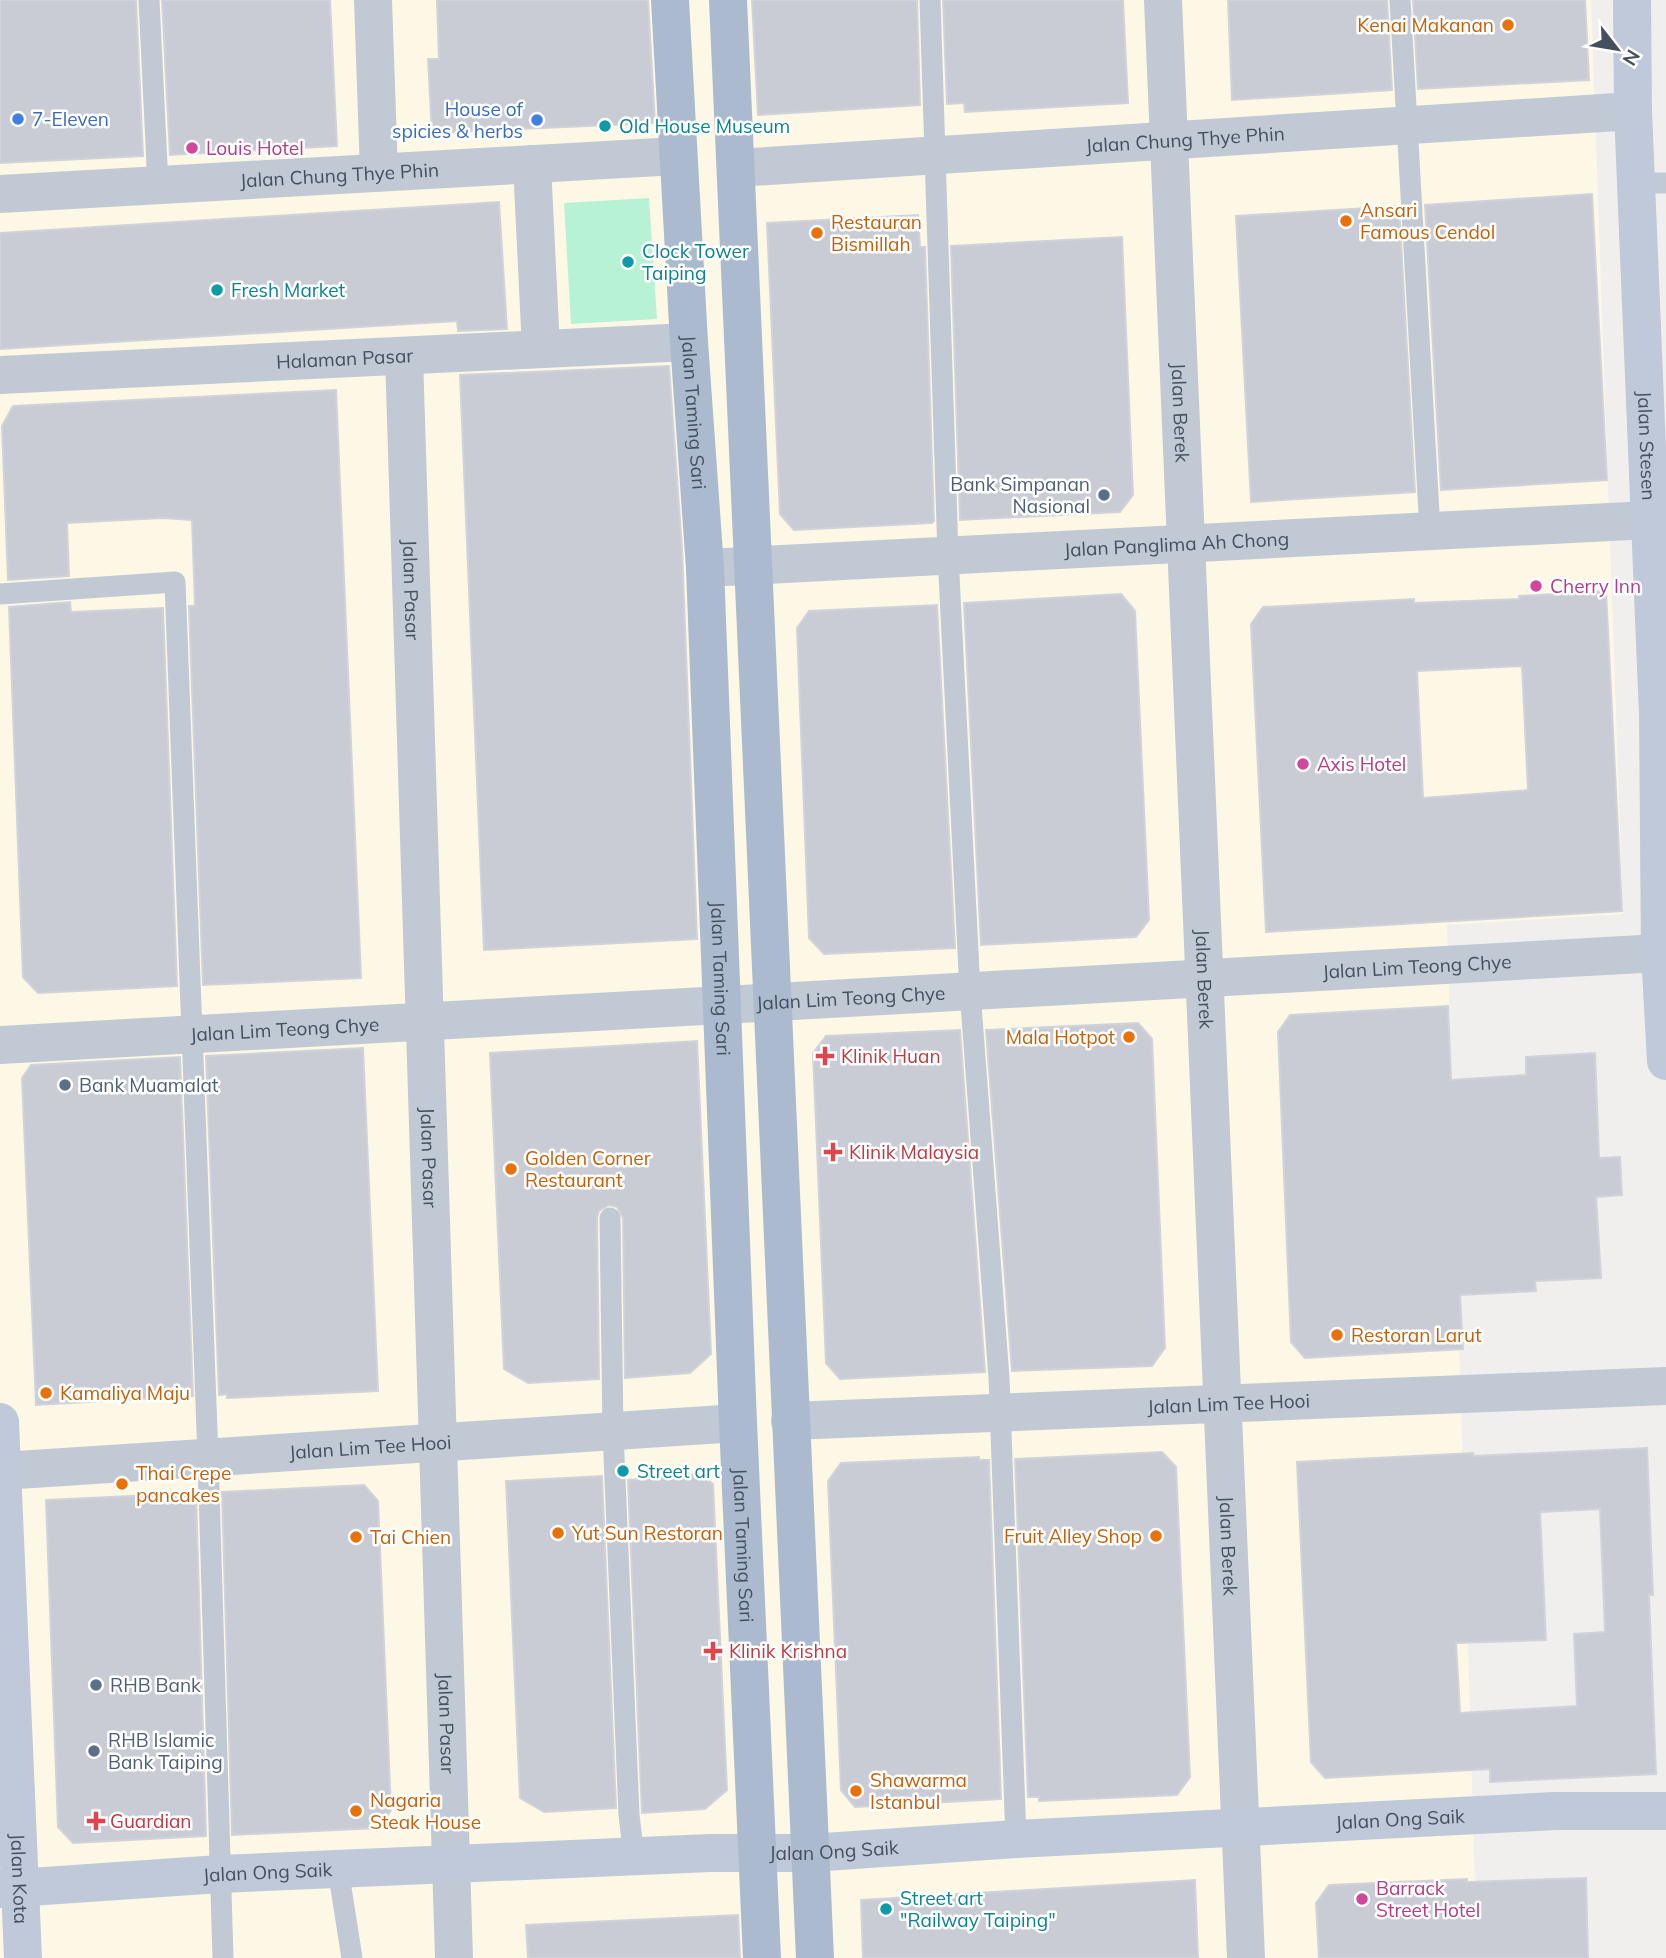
<svg xmlns="http://www.w3.org/2000/svg" width="1666" height="1958" font-family="Mulish,sans-serif">
<style>
.commercial{fill:#fdf8e5}
.green{fill:#b8f2d4}
.building{fill:#c9ccd4;stroke:#d1d3da;stroke-width:2;fill-rule:evenodd}
.lines{fill:none;stroke-linecap:round;stroke-linejoin:round}
.service{stroke:#c0c9d4;stroke-width:21}
.minor{stroke:#c0c9d4;stroke-width:38}
.tertiary{stroke:#c0c9d4;stroke-width:38}
.secondary{stroke:#bfc9d9;stroke-width:38}
.primary{stroke:#abbacf;stroke-width:38}
.food-dot{fill:#e8710a;stroke:#fff;stroke-width:2.5}
.shop-dot{fill:#3f7fe0;stroke:#fff;stroke-width:2.5}
.culture-dot{fill:#0f9aa8;stroke:#fff;stroke-width:2.5}
.hotel-dot{fill:#d1479c;stroke:#fff;stroke-width:2.5}
.service-dot{fill:#5c6f8a;stroke:#fff;stroke-width:2.5}
.health-dot{fill:#e0444e;stroke:#fff;stroke-width:2.5}
.labels{text-anchor:middle;stroke-width:5;stroke-linejoin:round;paint-order:stroke}
.food-label{font-size:19px;fill:#c56008;stroke:#fff;text-anchor:start}
.shop-label{font-size:19px;fill:#366cbe;stroke:#fff;text-anchor:end}
.culture-label{font-size:19px;fill:#0d838f;stroke:#fff;text-anchor:start}
.street-label{font-size:19px;fill:#454f5d;stroke:#fff}
.hotel-label{font-size:19px;fill:#b23c85;stroke:#fff;text-anchor:start}
.service-label{font-size:19px;fill:#4e5e75;stroke:#fff;text-anchor:start}
.health-label{font-size:19px;fill:#be3a42;stroke:#fff;text-anchor:start}
</style>
<rect width="100%" height="100%" fill="#f1eeee"/>
<polygon class="commercial" points="0,0 1591,0 1623,914 1447,925 1477,1958 0,1958"/>
<polygon class="green" points="649,198 657,319 571,324 564,203"/>
<g class="building">
<polygon points="0,0 136,0 143,156 0,163"/>
<polygon points="162,0 330,0 337,146 170,155"/>
<polygon points="437,0 648,0 655,123 432,133 428,59 439,59"/>
<polygon points="752,0 917,0 920,105 758,115"/>
<polygon points="943,0 1123,0 1128,103 965,112 964,103 947,104"/>
<polygon points="1228,0 1387,0 1392,90 1232,100"/>
<polygon points="1413,0 1585,0 1589,80 1418,89"/>
<polygon points="1592,194 1607,480 1441,490 1425,205"/>
<polygon points="499,202 507,329 458,331 457,321 0,349 0,233"/>
<polygon points="1399,206 1415,492 1251,502 1236,216"/>
<polygon points="918,215 920,247 925,247 934,521 932,523 794,530 780,514 767,223"/>
<polygon points="1122,237 1133,495 1120,512 960,520 951,246"/>
<polygon points="669,366 682,549 697,939 484,950 460,375"/>
<polygon points="336,390 361,978 203,985 189,606 195,606 192,520 162,518 67,523 69,576 8,580 2,426 13,406"/>
<path d="M1606,591L1622,911L1266,932L1251,624L1263,607L1414,599V603L1519,599V596ZM1522,666L1528,790L1423,798L1417,671Z"/>
<polygon points="1121,594 1135,611 1149,920 1136,937 981,945 964,603"/>
<polygon points="70,602 71,612 163,608 177,986 38,993 23,977 9,607"/>
<polygon points="937,605 955,948 824,954 809,938 797,628 809,611"/>
<polygon points="1448,1006 1451,1080 1526,1075 1526,1057 1595,1053 1599,1158 1620,1157 1622,1195 1596,1197 1601,1278 1535,1281 1536,1291 1460,1295 1463,1349 1305,1358 1291,1342 1278,1032 1290,1015"/>
<polygon points="1138,1023 1152,1039 1165,1348 1152,1366 1012,1371 986,1030"/>
<polygon points="960,1030 985,1372 840,1379 826,1363 813,1053 826,1036"/>
<polygon points="697,1041 711,1354 690,1373 625,1378 623,1218 617,1207 609,1205 599,1211 597,1218 599,1379 528,1383 504,1369 490,1053"/>
<polygon points="363,1048 378,1391 227,1398 227,1394 219,1395 206,1056"/>
<polygon points="180,1057 193,1396 36,1405 22,1078 31,1065"/>
<path d="M1647,1448L1653,1595H1649L1656,1774L1490,1782V1769L1325,1778L1311,1762L1297,1462L1473,1453V1456ZM1600,1509L1605,1632L1574,1634L1577,1706L1460,1713L1456,1643L1546,1640L1540,1512Z"/>
<polygon points="1162,1452 1176,1467 1190,1777 1177,1795 1039,1801 1039,1797 1028,1797 1015,1459"/>
<polygon points="979,1457 979,1460 989,1460 1001,1799 855,1807 841,1790 828,1481 841,1463"/>
<polygon points="701,1474 713,1484 727,1790 705,1809 642,1813 628,1480"/>
<polygon points="602,1476 616,1808 544,1812 520,1798 506,1481"/>
<polygon points="364,1485 378,1501 391,1810 379,1828 232,1835 222,1492"/>
<polygon points="196,1493 206,1836 73,1843 58,1827 46,1500"/>
<polygon points="1586,1878 1588,1958 1319,1958 1316,1903 1329,1885 1467,1879 1467,1882"/>
<polygon points="1195,1880 1198,1958 863,1958 861,1900"/>
<polygon points="738,1915 740,1958 528,1958 526,1925"/>
</g>
<g class="lines">
<g class="service">
<polyline points="149,0 158,185"/>
<polyline points="930,0 948,555 970,991 999,1378 1016,1839"/>
<polyline points="1400,0 1430,531"/>
<polyline points="1636,183 1666,183"/>
<polyline points="0,594 175,582 208,1457 223,1958"/>
<polyline points="610,1218 613,1431 629,1815 634,1857"/>
<polyline points="338,1869 352,1958"/>
</g>
<g class="minor">
<polyline points="373,0 379,172"/>
<path id="s1" d="M1163,0L1246,1958"/>
<polyline points="532,164 541,349"/>
<path id="s2" d="M736,168L1633,111"/>
<path id="s3" d="M404,356L454,1958"/>
<path id="s4" d="M705,568L1649,520"/>
<path id="s5" d="M0,1045L1660,953"/>
<path id="s6" d="M790,1421L1666,1386"/>
<path id="s7" d="M2,1471L738,1423"/>
</g>
<g class="tertiary">
<path id="s8" d="M0,194L677,156"/>
<path id="s9" d="M0,375L689,342"/>
</g>
<g class="secondary">
<path id="s10" d="M1632,0L1633,111L1658,714L1660,953L1666,1061"/>
<path id="s11" d="M0,1422L23,1958"/>
<path id="s12" d="M0,1889L220,1874L710,1853H810L1016,1839L1555,1811H1666"/>
</g>
<g class="primary">
<path id="s13" d="M670,0L689,342L705,568L738,1423L762,1958"/>
<polyline points="728,0 815,1958"/>
</g>
</g>
<g class="food-dot">
<circle cx="1508" cy="25" r="7"/>
<circle cx="1346" cy="221" r="7"/>
<circle cx="817" cy="233" r="7"/>
<circle cx="1129" cy="1037" r="7"/>
<circle cx="511" cy="1169" r="7"/>
<circle cx="1337" cy="1335" r="7"/>
<circle cx="46" cy="1393" r="7"/>
<circle cx="122" cy="1484" r="7"/>
<circle cx="558" cy="1533" r="7"/>
<circle cx="1156" cy="1536" r="7"/>
<circle cx="356" cy="1537" r="7"/>
<circle cx="856" cy="1791" r="7"/>
<circle cx="356" cy="1811" r="7"/>
</g>
<g class="shop-dot">
<circle cx="18" cy="119" r="7"/>
<circle cx="537" cy="120" r="7"/>
</g>
<g class="culture-dot">
<circle cx="605" cy="126" r="7"/>
<circle cx="628" cy="262" r="7"/>
<circle cx="217" cy="290" r="7"/>
<circle cx="623" cy="1471" r="7"/>
<circle cx="886" cy="1909" r="7"/>
</g>
<g class="hotel-dot">
<circle cx="192" cy="148" r="7"/>
<circle cx="1536" cy="586" r="7"/>
<circle cx="1303" cy="764" r="7"/>
<circle cx="1362" cy="1899" r="7"/>
</g>
<g class="service-dot">
<circle cx="1104" cy="495" r="7"/>
<circle cx="65" cy="1085" r="7"/>
<circle cx="96" cy="1685" r="7"/>
<circle cx="94" cy="1751" r="7"/>
</g>
<g class="health-dot">
<path d="M821.5 1045.5h7v7h7v7h-7v7h-7v-7h-7v-7h7z"/>
<path d="M829.5 1141.5h7v7h7v7h-7v7h-7v-7h-7v-7h7z"/>
<path d="M709.5 1640.5h7v7h7v7h-7v7h-7v-7h-7v-7h7z"/>
<path d="M92.5 1810.5h7v7h7v7h-7v7h-7v-7h-7v-7h7z"/>
</g>
<g class="labels">
<g class="food-label">
<text x="1494" y="32" text-anchor="end">Kenai Makanan</text>
<text x="1360" y="217">Ansari<tspan x="1360" dy="22">Famous Cendol</tspan></text>
<text x="831" y="229">Restauran<tspan x="831" dy="22">Bismillah</tspan></text>
<text x="1115" y="1044" text-anchor="end">Mala Hotpot</text>
<text x="525" y="1165">Golden Corner<tspan x="525" dy="22">Restaurant</tspan></text>
<text x="1351" y="1342">Restoran Larut</text>
<text x="60" y="1400">Kamaliya Maju</text>
<text x="136" y="1480">Thai Crepe<tspan x="136" dy="22">pancakes</tspan></text>
<text x="572" y="1540">Yut Sun Restoran</text>
<text x="1142" y="1543" text-anchor="end">Fruit Alley Shop</text>
<text x="370" y="1544">Tai Chien</text>
<text x="870" y="1787">Shawarma<tspan x="870" dy="22">Istanbul</tspan></text>
<text x="370" y="1807">Nagaria<tspan x="370" dy="22">Steak House</tspan></text>
</g>
<g class="shop-label">
<text x="523" y="116">House of<tspan x="523" dy="22">spicies &amp; herbs</tspan></text>
<text x="32" y="126" text-anchor="start">7-Eleven</text>
</g>
<g class="culture-label">
<text x="619" y="133">Old House Museum</text>
<text x="642" y="258">Clock Tower<tspan x="642" dy="22">Taiping</tspan></text>
<text x="231" y="297">Fresh Market</text>
<text x="637" y="1478">Street art</text>
<text x="900" y="1905">Street art<tspan x="900" dy="22">"Railway Taiping"</tspan></text>
</g>
<g class="street-label">
<text dy="7" stroke="none"><textPath href="#s2" startOffset="450">Jalan Chung Thye Phin</textPath></text>
<text dy="7" stroke="none"><textPath href="#s8" startOffset="340">Jalan Chung Thye Phin</textPath></text>
<text dy="7" stroke="none"><textPath href="#s9" startOffset="345">Halaman Pasar</textPath></text>
<text dy="7" stroke="none"><textPath href="#s13" startOffset="413">Jalan Taming Sari</textPath></text>
<text dy="7" stroke="none"><textPath href="#s1" startOffset="413">Jalan Berek</textPath></text>
<text dy="7" stroke="none"><textPath href="#s10" startOffset="446">Jalan Stesen</textPath></text>
<text dy="7" stroke="none"><textPath href="#s4" startOffset="472">Jalan Panglima Ah Chong</textPath></text>
<text dy="7" stroke="none"><textPath href="#s3" startOffset="234">Jalan Pasar</textPath></text>
<text dy="7" stroke="none"><textPath href="#s5" startOffset="1419">Jalan Lim Teong Chye</textPath></text>
<text dy="7" stroke="none"><textPath href="#s13" startOffset="980">Jalan Taming Sari</textPath></text>
<text dy="7" stroke="none"><textPath href="#s1" startOffset="980">Jalan Berek</textPath></text>
<text dy="7" stroke="none"><textPath href="#s5" startOffset="852">Jalan Lim Teong Chye</textPath></text>
<text dy="7" stroke="none"><textPath href="#s5" startOffset="285">Jalan Lim Teong Chye</textPath></text>
<text dy="7" stroke="none"><textPath href="#s3" startOffset="802">Jalan Pasar</textPath></text>
<text dy="7" stroke="none"><textPath href="#s6" startOffset="439">Jalan Lim Tee Hooi</textPath></text>
<text dy="7" stroke="none"><textPath href="#s7" startOffset="369">Jalan Lim Tee Hooi</textPath></text>
<text dy="7" stroke="none"><textPath href="#s13" startOffset="1547">Jalan Taming Sari</textPath></text>
<text dy="7" stroke="none"><textPath href="#s1" startOffset="1547">Jalan Berek</textPath></text>
<text dy="7" stroke="none"><textPath href="#s3" startOffset="1368">Jalan Pasar</textPath></text>
<text dy="7" stroke="none"><textPath href="#s12" startOffset="1402">Jalan Ong Saik</textPath></text>
<text dy="7" stroke="none"><textPath href="#s12" startOffset="835">Jalan Ong Saik</textPath></text>
<text dy="7" stroke="none"><textPath href="#s12" startOffset="268">Jalan Ong Saik</textPath></text>
<text dy="7" stroke="none"><textPath href="#s11" startOffset="457">Jalan Kota</textPath></text>
</g>
<g class="hotel-label">
<text x="206" y="155">Louis Hotel</text>
<text x="1550" y="593">Cherry Inn</text>
<text x="1317" y="771">Axis Hotel</text>
<text x="1376" y="1895">Barrack<tspan x="1376" dy="22">Street Hotel</tspan></text>
</g>
<g class="service-label">
<text x="1090" y="491" text-anchor="end">Bank Simpanan<tspan x="1090" dy="22">Nasional</tspan></text>
<text x="79" y="1092">Bank Muamalat</text>
<text x="110" y="1692">RHB Bank</text>
<text x="108" y="1747">RHB Islamic<tspan x="108" dy="22">Bank Taiping</tspan></text>
</g>
<g class="health-label">
<text x="841" y="1063">Klinik Huan</text>
<text x="849" y="1159">Klinik Malaysia</text>
<text x="729" y="1658">Klinik Krishna</text>
<text x="110" y="1828">Guardian</text>
</g>
</g>
<g transform="translate(1617 49) rotate(121)" stroke="#ffffff" stroke-width="5" paint-order="stroke">
<path d="M0-5L12 26L0 18L-12 26Z" fill="#454f5d"/>
<text y="-10" font-size="19" font-weight="bold" text-anchor="middle" fill="#454f5d">N</text>
</g>
</svg>
